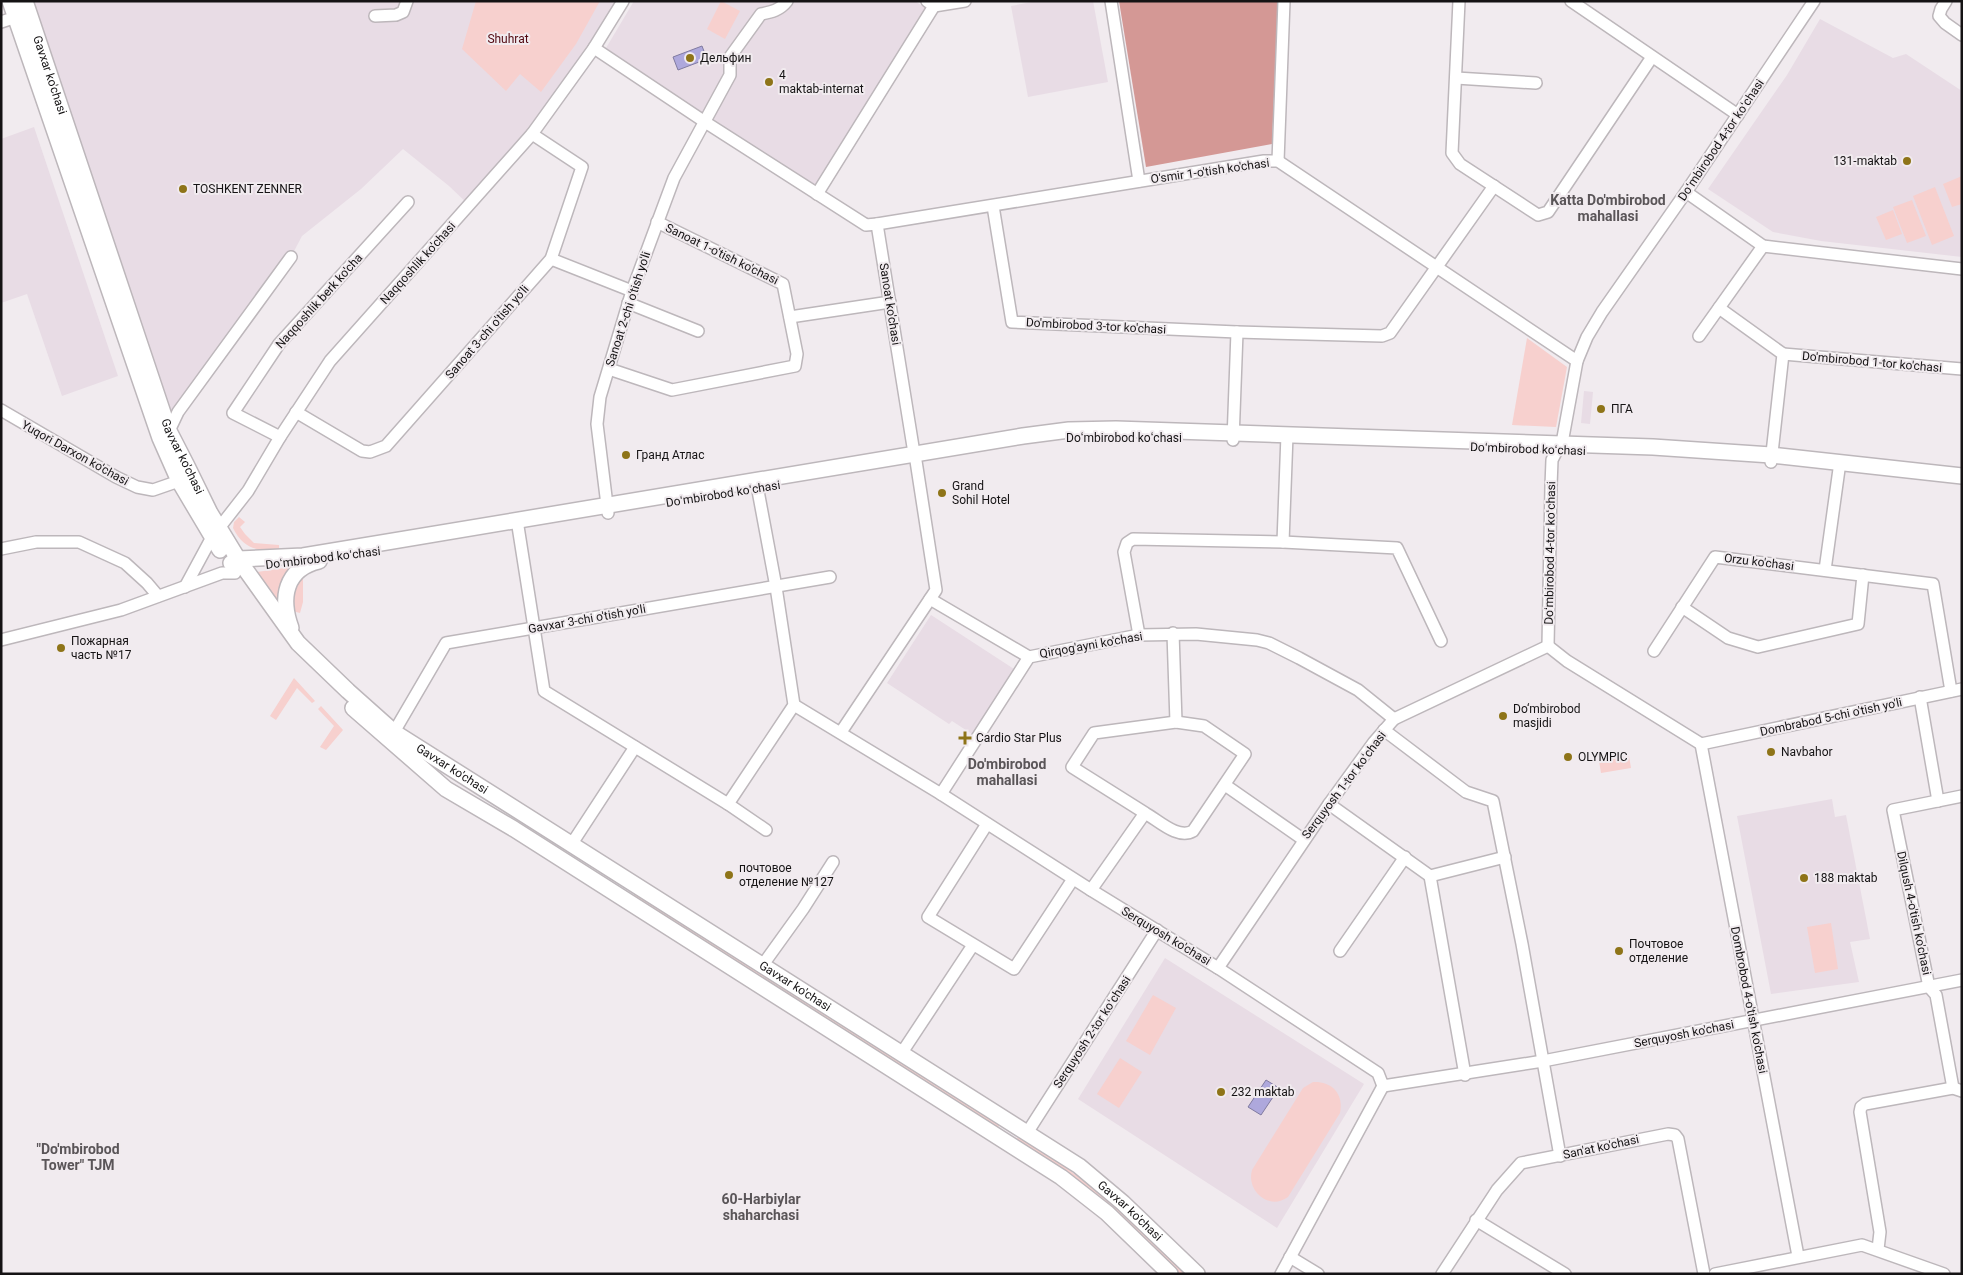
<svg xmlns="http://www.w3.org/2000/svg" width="1963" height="1275" font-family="Roboto,sans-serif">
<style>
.built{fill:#e8dce5}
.green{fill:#f7d0ce}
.forest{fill:#d49895}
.water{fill:#aea8dc;stroke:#807ba0}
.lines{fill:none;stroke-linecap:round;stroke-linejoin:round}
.minor-casing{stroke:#bdb7bb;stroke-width:14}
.major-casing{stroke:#bdb7bb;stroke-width:18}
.minor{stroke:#fff;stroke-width:11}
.major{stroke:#fff;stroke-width:15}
.poi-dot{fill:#8e7418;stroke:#f1ebef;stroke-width:2}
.labels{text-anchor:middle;stroke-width:4;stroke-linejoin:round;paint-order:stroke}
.park-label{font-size:12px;fill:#520911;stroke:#f1ebef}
.poi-label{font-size:12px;fill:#151314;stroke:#f1ebef;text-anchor:start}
.street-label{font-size:12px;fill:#151314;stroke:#f1ebef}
.neighbourhood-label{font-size:14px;font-weight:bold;fill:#5a5558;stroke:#f1ebef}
</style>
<rect width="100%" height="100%" fill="#f1ebef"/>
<g class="built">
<polygon points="25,1 623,1 594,48 470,206 449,186 403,149 361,189 302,236 291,257 169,431"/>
<polygon points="634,1 915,1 925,8 817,187 707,116 606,48"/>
<polygon points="1037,1 1093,1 1108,82 1028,97 1011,6"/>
<polygon points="1820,19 1893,58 1906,54 1962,91 1962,257 1821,241 1773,232 1708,189 1787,75"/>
<polygon points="34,127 118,376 62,396 27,294 1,303 1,139"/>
<polygon points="1584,391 1593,392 1590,424 1581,423"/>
<polygon points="931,615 1014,669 972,734 952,721 949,724 887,683"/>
<polygon points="1832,799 1835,817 1846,815 1870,939 1850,942 1859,982 1771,994 1737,816"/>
<polygon points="1165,958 1364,1084 1277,1228 1078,1099"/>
</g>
<g class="green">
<polygon points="476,1 600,1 576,44 541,92 520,74 506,91 462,49"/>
<polygon points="721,1 740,11 725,39 707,29"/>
<polygon points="1962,176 1962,204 1952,207 1943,184"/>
<polygon points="1935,187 1954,236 1932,245 1913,196"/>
<polygon points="1912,200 1926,236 1907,243 1893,207"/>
<polygon points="1893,210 1902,234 1886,240 1876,217"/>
<polygon points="1527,338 1567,367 1556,427 1512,425"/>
<path d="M239,517L245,522L240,527L245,534L254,543L279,545V551C258,551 243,549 233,528L234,522Z"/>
<polygon points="291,567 291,569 283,609 261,583 257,572"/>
<polygon points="303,578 303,602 300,613 292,611 291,604 295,579"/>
<polygon points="294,678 315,701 312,703 297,688 276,720 270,716"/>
<polygon points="321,706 343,730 326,750 320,747 334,726 318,709"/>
<polygon points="1629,756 1631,768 1601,773 1599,761"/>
<polygon points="635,894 1000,1125 996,1129 632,898"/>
<polygon points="1831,923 1838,969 1815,973 1807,927"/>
<polygon points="1153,995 1176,1008 1150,1055 1126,1041"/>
<polygon points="1120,1058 1142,1072 1119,1108 1097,1094"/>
<path d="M1313,1082C1332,1081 1344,1094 1340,1113L1288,1197C1269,1211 1246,1191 1252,1170L1303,1088Z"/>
<polygon points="1019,1137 1053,1158 1110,1201 1187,1274 1180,1274 1107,1205 1016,1142 1016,1139"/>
</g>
<polygon class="forest" points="1119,1 1278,1 1272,144 1146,167"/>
<g class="water">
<polygon points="702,46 707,59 678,70 673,57"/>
<polygon points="1266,1080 1279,1088 1261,1115 1248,1107"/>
</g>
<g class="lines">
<defs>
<g id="minor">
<polyline points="927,1 934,6 965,1"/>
<polyline points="1111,1 1139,181"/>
<polyline points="1459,1 1452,153 1460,164 1538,215 1548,212 1652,57"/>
<polyline points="1571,1 1738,115"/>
<polyline points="1946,1 1941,9 1939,16 1945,23 1962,35"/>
<polyline points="375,16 396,15 403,12 407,1"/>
<polyline points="1,22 16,17"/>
<polyline points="594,48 705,122 866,225 877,224 914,453"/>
<polyline points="1456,78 1536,83"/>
<polyline points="1278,161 1284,1"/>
<polyline points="1686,192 1763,246 1962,269"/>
<polyline points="817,194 934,6"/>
<polyline points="993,206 1012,322 1237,332 1382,336 1390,333 1494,186"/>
<polyline points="877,224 1264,161 1278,161 1577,361"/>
<polyline points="551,259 632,291"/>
<polyline points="628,303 698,331"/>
<polyline points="1719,308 1783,354 1771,462"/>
<polyline points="790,317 890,302"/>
<polyline points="1699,336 1763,246"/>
<polyline points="1783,354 1962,369"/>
<polyline points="609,369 672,390 795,366 797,354 783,284 657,222"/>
<polyline points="1,410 116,477 137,487 153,490 179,481"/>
<polyline points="296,412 362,451 370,452 386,446 551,259 582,167 532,134"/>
<polyline points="169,431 178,412 291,257"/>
<polyline points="280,437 233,413 279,344 408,202"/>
<polyline points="1233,440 1237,332"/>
<polyline points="1562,443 1577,361 1587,337 1602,312 1686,192 1814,1"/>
<path d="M608,513L597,424L600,397L632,291L674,178L730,75V57L761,14C772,12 780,10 787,1"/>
<polyline points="517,520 544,691 728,804 794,705 776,587 756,480"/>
<polyline points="1283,542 1287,435"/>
<polyline points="1,549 36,542 79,542 125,563 147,583 158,596"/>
<polyline points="1825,570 1840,462"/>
<polyline points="185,587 212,537 248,491 280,437 330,361 532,134 594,48 623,1"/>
<polyline points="930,599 1029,657 1139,635 1196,634 1257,640 1269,643 1299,658 1358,690 1394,719"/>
<polyline points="1682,607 1728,638 1758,647 1858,624 1863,575"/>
<polyline points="1173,633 1176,722"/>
<polyline points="1139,635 1124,552 1127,543 1133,539 1283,542 1397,548 1441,641"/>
<polyline points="1,640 121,610 222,573 235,573"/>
<polyline points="1548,646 1551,486 1552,460 1557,450"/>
<polyline points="1548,646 1567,661 1701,744"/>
<polyline points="1654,651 1715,557 1933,584 1951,691"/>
<polyline points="1920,697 1938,801"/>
<polyline points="794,705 941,794 1091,890 1218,968 1378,1073 1383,1086 1543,1061 1962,980"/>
<polyline points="1384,730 1466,792 1493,801 1522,944 1560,1156"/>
<polyline points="394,732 446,643 830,577"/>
<polyline points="841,732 936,590 916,461"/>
<polyline points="1701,744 1798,1256"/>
<polyline points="1701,744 1962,689"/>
<polyline points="1225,785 1304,840"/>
<polyline points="941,794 1029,657"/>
<polyline points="728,804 766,830"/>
<polyline points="1329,804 1430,876 1505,857"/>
<polyline points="987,824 928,917 1014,969 1073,879"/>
<polyline points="571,845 635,747"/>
<polyline points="1430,876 1465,1075"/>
<path d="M1091,890L1145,813C1158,820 1178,840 1193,831L1245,754L1204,726L1176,722L1094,733L1072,767L1145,813"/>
<polyline points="1340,951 1405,857"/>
<polyline points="762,966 803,909 833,862"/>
<polyline points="1218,968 1329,804 1374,742 1394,719 1548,646"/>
<polyline points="901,1054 973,945"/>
<polyline points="1953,1088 1936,995 1929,987 1893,810 1962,796"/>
<polyline points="1027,1133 1157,930"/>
<polyline points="1476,1220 1565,1274"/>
<polyline points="1878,1249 1880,1232 1860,1112 1861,1107 1865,1104 1953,1088 1962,1091"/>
<polyline points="1290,1257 1318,1274"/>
<polyline points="1281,1274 1383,1086"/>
<polyline points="1442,1274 1497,1190 1521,1163 1668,1134 1675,1135 1678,1139 1704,1274"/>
<polyline points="1715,1274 1862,1245 1944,1274"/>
</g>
<g id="major">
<polyline points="10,1 160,438 179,481 220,550"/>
<path id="s1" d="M25,1L169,431L187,466L210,513L238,559L298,643L348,691L394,732L1079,1166L1123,1203L1197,1274"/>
<polyline points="231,563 238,559 303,556 1023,436 1069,430 1116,429 1653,447 1771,455 1962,476"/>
<path d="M291,628C280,598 285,569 319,561"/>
<polyline points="353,708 446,789 514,829 1061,1177 1107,1213 1170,1274"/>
</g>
</defs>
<use href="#minor" class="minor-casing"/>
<use href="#major" class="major-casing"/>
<use href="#minor" class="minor"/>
<use href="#major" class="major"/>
</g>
<g class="poi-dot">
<circle cx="690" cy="58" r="5"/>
<circle cx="769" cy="82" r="5"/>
<circle cx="1907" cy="161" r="5"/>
<circle cx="183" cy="189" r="5"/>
<circle cx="1601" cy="409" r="5"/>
<circle cx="626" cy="455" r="5"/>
<circle cx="942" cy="493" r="5"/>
<circle cx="61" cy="648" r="5"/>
<circle cx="1503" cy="716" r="5"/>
<path d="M962.5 730.5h5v5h5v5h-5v5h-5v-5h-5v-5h5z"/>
<circle cx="1771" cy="752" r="5"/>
<circle cx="1568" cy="757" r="5"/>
<circle cx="729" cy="875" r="5"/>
<circle cx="1804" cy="878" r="5"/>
<circle cx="1619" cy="951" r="5"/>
<circle cx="1221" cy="1092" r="5"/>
</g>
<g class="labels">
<g class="park-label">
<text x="508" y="43">Shuhrat</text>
</g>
<g class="poi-label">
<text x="700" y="62">Дельфин</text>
<text x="779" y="79">4<tspan x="779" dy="14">maktab-internat</tspan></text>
<text x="1897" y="165" text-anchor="end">131-maktab</text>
<text x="193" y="193">TOSHKENT ZENNER</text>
<text x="1611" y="413">ПГА</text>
<text x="636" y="459">Гранд Атлас</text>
<text x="952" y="490">Grand<tspan x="952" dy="14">Sohil Hotel</tspan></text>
<text x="71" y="645">Пожарная<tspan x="71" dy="14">часть №17</tspan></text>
<text x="1513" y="713">Do‘mbirobod<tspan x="1513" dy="14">masjidi</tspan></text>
<text x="976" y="742">Cardio Star Plus</text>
<text x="1781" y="756">Navbahor</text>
<text x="1578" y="761">OLYMPIC</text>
<text x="739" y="872">почтовое<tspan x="739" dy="14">отделение №127</tspan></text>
<text x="1814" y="882">188 maktab</text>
<text x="1629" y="948">Почтовое<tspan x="1629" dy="14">отделение</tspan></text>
<text x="1231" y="1096">232 maktab</text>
</g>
<g class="street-label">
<text dy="4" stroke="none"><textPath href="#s1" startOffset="78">Gavxar ko'chasi</textPath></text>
<text transform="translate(1721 140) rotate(-56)" y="4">Doʻmbirobod 4-tor koʻchasi</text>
<text transform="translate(1210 171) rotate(-8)" y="4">O'smir 1-o'tish ko'chasi</text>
<text transform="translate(722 254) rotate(26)" y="4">Sanoat 1-o'tish ko'chasi</text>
<text transform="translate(418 263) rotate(-48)" y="4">Naqqoshlik ko'chasi</text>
<text transform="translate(319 301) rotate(-48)" y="4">Naqqoshlik berk ko'cha</text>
<text transform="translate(890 304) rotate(81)" y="4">Sanoat ko'chasi</text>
<text transform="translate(628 309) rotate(-72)" y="4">Sanoat 2-chi o'tish yo'li</text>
<text transform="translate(1096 326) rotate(3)" y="4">Do'mbirobod 3-tor ko'chasi</text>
<text transform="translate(487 332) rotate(-49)" y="4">Sanoat 3-chi o'tish yo'li</text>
<text transform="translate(1872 362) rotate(5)" y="4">Do'mbirobod 1-tor ko'chasi</text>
<text x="1124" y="442">Doʻmbirobod koʻchasi</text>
<text transform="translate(1528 449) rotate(2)" y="4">Doʻmbirobod koʻchasi</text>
<text transform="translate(75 453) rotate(29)" y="4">Yuqori Darxon ko'chasi</text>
<text dy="4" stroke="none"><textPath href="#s1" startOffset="482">Gavxar ko'chasi</textPath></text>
<text transform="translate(723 494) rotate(-9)" y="4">Doʻmbirobod koʻchasi</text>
<text transform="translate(1550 553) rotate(-89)" y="4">Doʻmbirobod 4-tor koʻchasi</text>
<text transform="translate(323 558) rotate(-7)" y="4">Doʻmbirobod koʻchasi</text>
<text transform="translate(1759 562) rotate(7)" y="4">Orzu ko'chasi</text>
<text transform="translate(587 619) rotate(-10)" y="4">Gavxar 3-chi o'tish yo'li</text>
<text transform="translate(1091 645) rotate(-10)" y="4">Qirqog'ayni ko'chasi</text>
<text transform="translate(1831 717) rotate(-12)" y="4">Dombrabod 5-chi o'tish yo'li</text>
<text dy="4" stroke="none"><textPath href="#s1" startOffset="902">Gavxar ko'chasi</textPath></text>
<text transform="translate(1344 785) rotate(-53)" y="4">Serquyosh 1-tor koʻchasi</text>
<text transform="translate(1914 913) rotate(78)" y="4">Dilqush 4-o'tish ko'chasi</text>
<text transform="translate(1166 936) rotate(31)" y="4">Serquyosh ko'chasi</text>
<text dy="4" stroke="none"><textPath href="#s1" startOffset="1308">Gavxar ko'chasi</textPath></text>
<text transform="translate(1749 1000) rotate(79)" y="4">Dombrobod 4-o'tish ko'chasi</text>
<text transform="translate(1092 1032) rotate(-57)" y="4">Serquyosh 2-tor koʻchasi</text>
<text transform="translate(1684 1034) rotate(-11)" y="4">Serquyosh ko'chasi</text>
<text transform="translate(1601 1147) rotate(-12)" y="4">San'at ko'chasi</text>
<text dy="4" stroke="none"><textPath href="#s1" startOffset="1712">Gavxar ko'chasi</textPath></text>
</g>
<g class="neighbourhood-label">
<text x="1608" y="205">Katta Do'mbirobod<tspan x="1608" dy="16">mahallasi</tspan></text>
<text x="1007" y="769">Do'mbirobod<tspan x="1007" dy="16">mahallasi</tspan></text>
<text x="78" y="1154">"Do'mbirobod<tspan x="78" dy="16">Tower" TJM</tspan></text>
<text x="761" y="1204">60-Harbiylar<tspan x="761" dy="16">shaharchasi</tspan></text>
</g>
</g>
<rect width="1963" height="1275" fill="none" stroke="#151314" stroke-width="5"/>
</svg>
